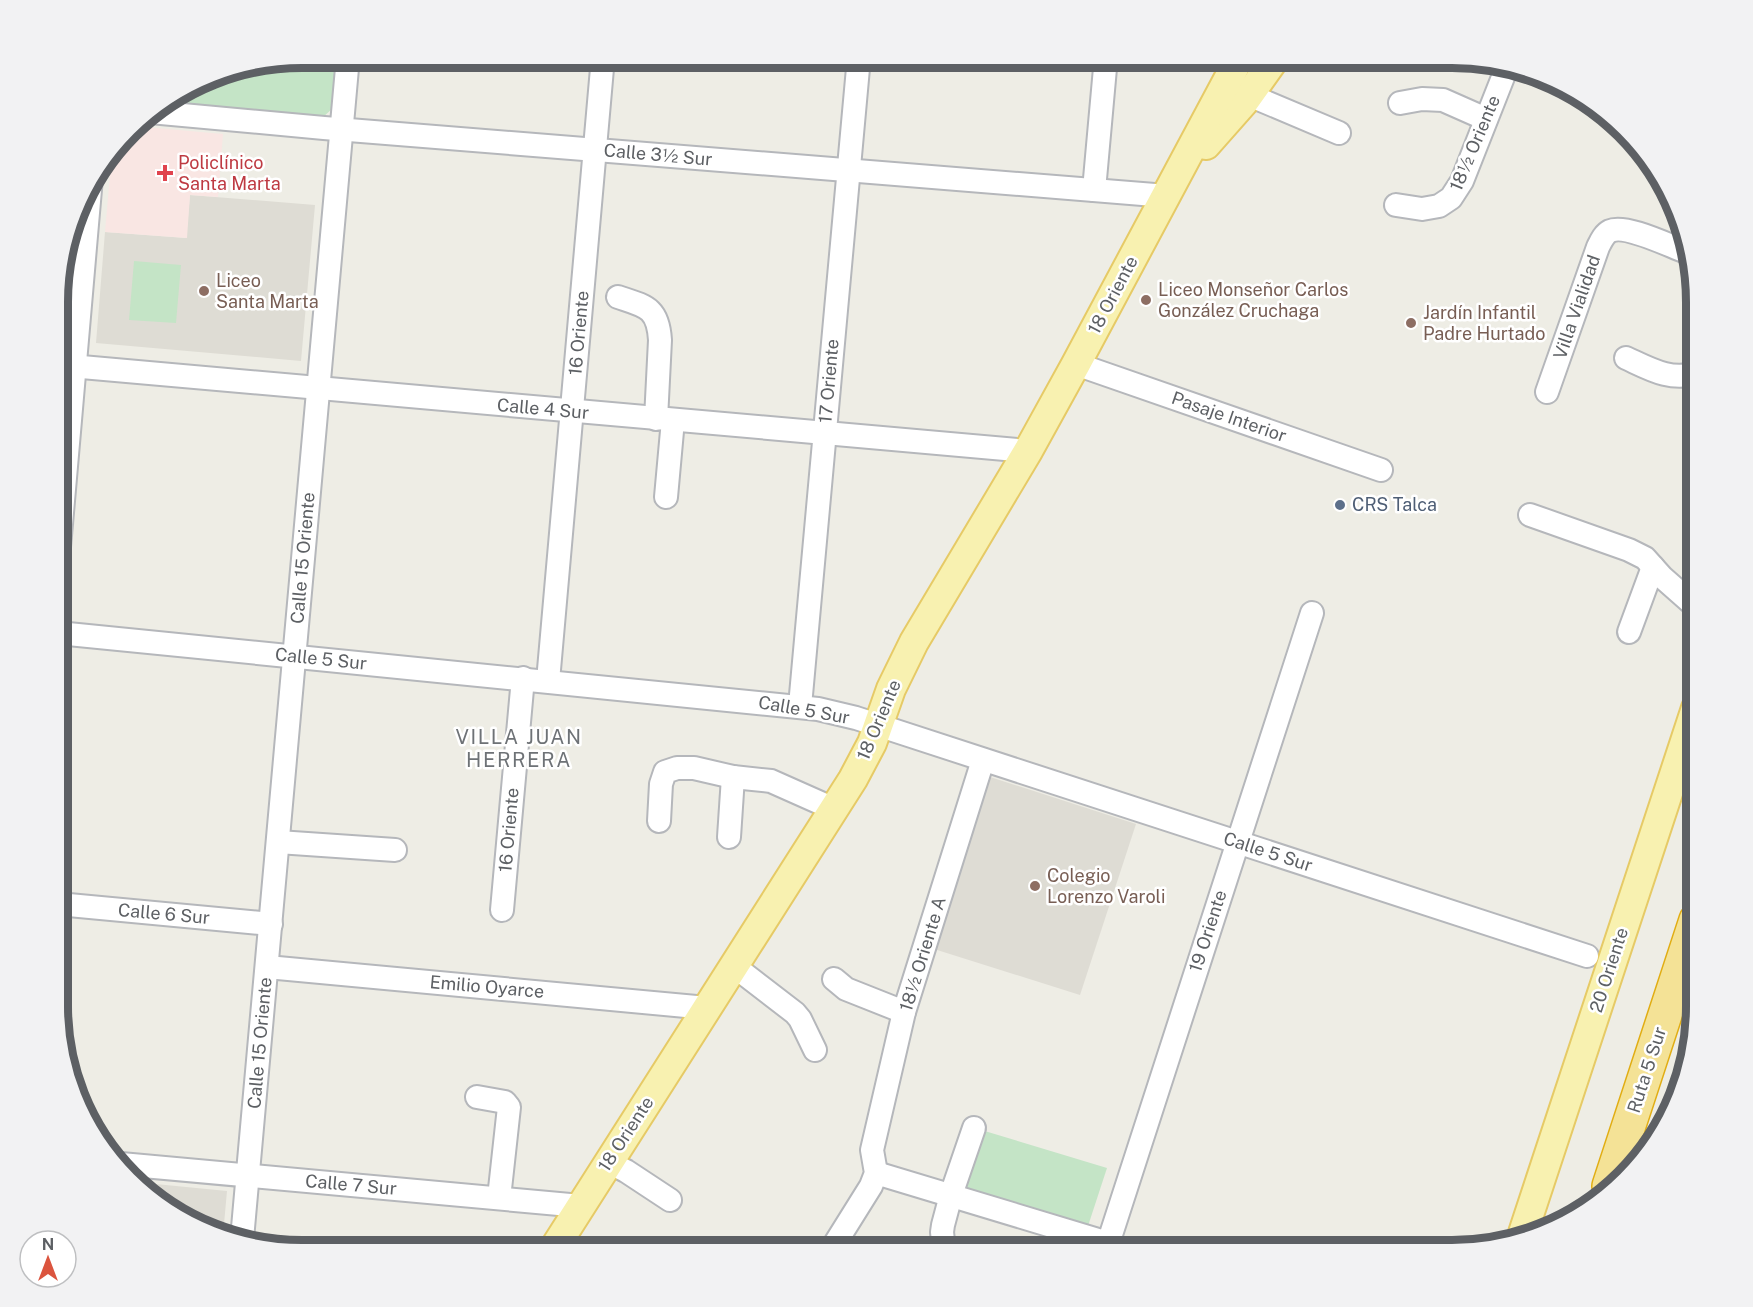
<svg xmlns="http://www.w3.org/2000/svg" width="1753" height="1307" font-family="'Public Sans',sans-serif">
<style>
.education{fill:#dedcd4}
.medical{fill:#f9e6e3}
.green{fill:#c4e4c6}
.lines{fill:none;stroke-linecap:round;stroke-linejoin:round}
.minor-casing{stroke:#b5b7bb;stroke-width:26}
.major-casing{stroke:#e6ca66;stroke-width:32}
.highway-casing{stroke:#e1ad13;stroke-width:36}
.minor{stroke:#fff;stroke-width:22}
.major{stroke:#f8f1b0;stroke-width:28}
.highway{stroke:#f4e296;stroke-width:33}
.health-dot{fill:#e0444e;stroke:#fff;stroke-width:2}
.education-dot{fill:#8d6e63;stroke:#fff;stroke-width:2}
.service-dot{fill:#5c6f8a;stroke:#fff;stroke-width:2}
.labels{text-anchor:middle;stroke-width:5;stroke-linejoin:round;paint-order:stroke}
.street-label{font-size:18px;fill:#5d6064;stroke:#fff}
.health-label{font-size:18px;fill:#be3a42;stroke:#fff;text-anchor:start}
.education-label{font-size:18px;fill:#785e54;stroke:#fff;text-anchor:start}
.service-label{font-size:18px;fill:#4e5e75;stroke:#fff;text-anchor:start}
.neighbourhood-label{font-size:20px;letter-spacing:1.5px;fill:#6e7276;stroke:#fff}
.rim{fill:none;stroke:#5d6064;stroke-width:8}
</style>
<rect width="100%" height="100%" fill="#eeede5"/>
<g class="education">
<polygon points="190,195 315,205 301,361 96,343 105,232 186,238"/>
<polygon points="990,777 1136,824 1080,995 934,949"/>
<polygon points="135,1182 227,1191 223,1235 208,1231 141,1189"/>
</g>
<polygon class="medical" points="134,126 223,134 218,197 190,195 187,238 105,232 112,152"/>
<g class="green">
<polygon points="302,57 339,57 333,108 322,118 162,105 223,70"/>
<polygon points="134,261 181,265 176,323 129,320"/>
<polygon points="978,1129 1107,1168 1088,1226 959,1188"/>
</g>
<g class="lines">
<defs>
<g id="minor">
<polyline points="1249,95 1339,133"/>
<polyline points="1400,103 1422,99 1443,100 1486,119"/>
<polyline points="150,112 324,128 1167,196"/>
<polyline points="1094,190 1106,57"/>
<polyline points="1396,205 1422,209 1439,206 1451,198 1462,181 1507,67"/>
<path d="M618,297C645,306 658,307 660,340L656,419"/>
<path d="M1626,358C1648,368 1671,382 1696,373"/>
<polyline points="1076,364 1381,470"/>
<polyline points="59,365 1028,451"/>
<path d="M1547,392L1598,247C1601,241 1604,234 1610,231C1625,224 1668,245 1684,251"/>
<polyline points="666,497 673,420"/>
<polyline points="1530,515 1629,550 1645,558 1662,577 1696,607"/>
<polyline points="59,547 91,178"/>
<polyline points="1629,632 1653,567"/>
<polyline points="58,633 818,709 856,718 1587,956"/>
<polyline points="548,681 603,57"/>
<polyline points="800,706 859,57"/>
<polyline points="659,821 661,784 665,772 677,768 694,768 733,777 771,781 834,809"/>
<polyline points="729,837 733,777"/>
<polyline points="278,842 395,850"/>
<polyline points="58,904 271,924"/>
<polyline points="502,910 523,678"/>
<polyline points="734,966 795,1013 800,1019 815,1050"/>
<polyline points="267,967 707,1008"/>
<polyline points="834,979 846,989 904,1012"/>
<polyline points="477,1097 505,1102 509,1107 499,1198"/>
<polyline points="608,1162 626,1171 670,1200"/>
<polyline points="121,1164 581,1206"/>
<polyline points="876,1173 1108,1243"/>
<polyline points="242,1239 348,57"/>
<polyline points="831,1250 871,1186 876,1173 872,1150 904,1012 983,760"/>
<polyline points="944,1250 942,1232 943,1225 951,1195 974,1128"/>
<polyline points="1106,1250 1312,613"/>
</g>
<g id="major">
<polyline points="1206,145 1244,102 1276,57"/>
<polyline points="1523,1233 1696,708"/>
<polyline points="553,1250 853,779 872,743 891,689 914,642 1028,451 1076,364 1240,57"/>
</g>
<polyline id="highway" points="1609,1186 1696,920"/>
</defs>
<use href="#minor" class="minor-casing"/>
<use href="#major" class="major-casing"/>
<use href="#highway" class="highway-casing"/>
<use href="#minor" class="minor"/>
<use href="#major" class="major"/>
<use href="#highway" class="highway"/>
</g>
<path class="health-dot" d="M162 164h6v6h6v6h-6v6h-6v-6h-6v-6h6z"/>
<g class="education-dot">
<circle cx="204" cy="291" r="6"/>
<circle cx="1146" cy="300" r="6"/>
<circle cx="1411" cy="323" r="6"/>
<circle cx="1035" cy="886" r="6"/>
</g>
<circle class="service-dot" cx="1340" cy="505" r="6"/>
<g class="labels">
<g class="street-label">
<text transform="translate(1475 143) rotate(-67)" y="6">18½ Oriente</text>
<text transform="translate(658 155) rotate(5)" y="6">Calle 3½ Sur</text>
<text transform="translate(1113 295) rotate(-62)" y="6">18 Oriente</text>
<text transform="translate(1577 307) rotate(-71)" y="6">Villa Vialidad</text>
<text transform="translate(579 333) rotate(-85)" y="6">16 Oriente</text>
<text transform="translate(829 381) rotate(-85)" y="6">17 Oriente</text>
<text transform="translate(543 409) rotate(5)" y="6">Calle 4 Sur</text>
<text transform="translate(1229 417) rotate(19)" y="6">Pasaje Interior</text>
<text transform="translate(303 558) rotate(-85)" y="6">Calle 15 Oriente</text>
<text transform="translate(321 659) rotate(6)" y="6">Calle 5 Sur</text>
<text transform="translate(804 710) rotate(10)" y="6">Calle 5 Sur</text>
<text transform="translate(879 720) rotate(-67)" y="6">18 Oriente</text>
<text transform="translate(509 830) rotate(-85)" y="6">16 Oriente</text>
<text transform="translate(1268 852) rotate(18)" y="6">Calle 5 Sur</text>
<text transform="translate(164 914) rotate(5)" y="6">Calle 6 Sur</text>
<text transform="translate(1208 931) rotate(-72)" y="6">19 Oriente</text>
<text transform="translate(923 954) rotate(-73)" y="6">18½ Oriente A</text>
<text transform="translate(1609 970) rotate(-72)" y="6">20 Oriente</text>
<text transform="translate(487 987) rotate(5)" y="6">Emilio Oyarce</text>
<text transform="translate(260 1043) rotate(-85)" y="6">Calle 15 Oriente</text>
<text transform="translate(1647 1070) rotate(-72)" y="6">Ruta 5 Sur</text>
<text transform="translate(626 1134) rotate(-57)" y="6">18 Oriente</text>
<text transform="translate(351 1185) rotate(5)" y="6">Calle 7 Sur</text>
</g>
<g class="health-label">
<text x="178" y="169">Policlínico<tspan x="178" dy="21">Santa Marta</tspan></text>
</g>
<g class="education-label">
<text x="216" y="287">Liceo<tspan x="216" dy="21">Santa Marta</tspan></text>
<text x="1158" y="296">Liceo Monseñor Carlos<tspan x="1158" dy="21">González Cruchaga</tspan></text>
<text x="1423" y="319">Jardín Infantil<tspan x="1423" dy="21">Padre Hurtado</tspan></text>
<text x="1047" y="882">Colegio<tspan x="1047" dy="21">Lorenzo Varoli</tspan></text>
</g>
<g class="service-label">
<text x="1352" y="511">CRS Talca</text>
</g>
<g class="neighbourhood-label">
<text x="519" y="744">VILLA JUAN<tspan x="519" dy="23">HERRERA</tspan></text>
</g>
</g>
<path d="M0 0H1753V1307H0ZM302 68H1452A234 234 0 0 1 1686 302V1006A234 234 0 0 1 1452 1240H302A234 234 0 0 1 68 1006V302A234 234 0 0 1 302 68Z" fill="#f2f2f3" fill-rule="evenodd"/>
<path class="rim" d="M302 68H1452A234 234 0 0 1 1686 302V1006A234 234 0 0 1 1452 1240H302A234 234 0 0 1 68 1006V302A234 234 0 0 1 302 68Z"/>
<g transform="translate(48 1259)"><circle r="28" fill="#ffffff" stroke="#bebfc1" stroke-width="1.5"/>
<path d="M0-4.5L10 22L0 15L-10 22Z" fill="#db543e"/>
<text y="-9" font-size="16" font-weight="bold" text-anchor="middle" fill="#5d6064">N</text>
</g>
</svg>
